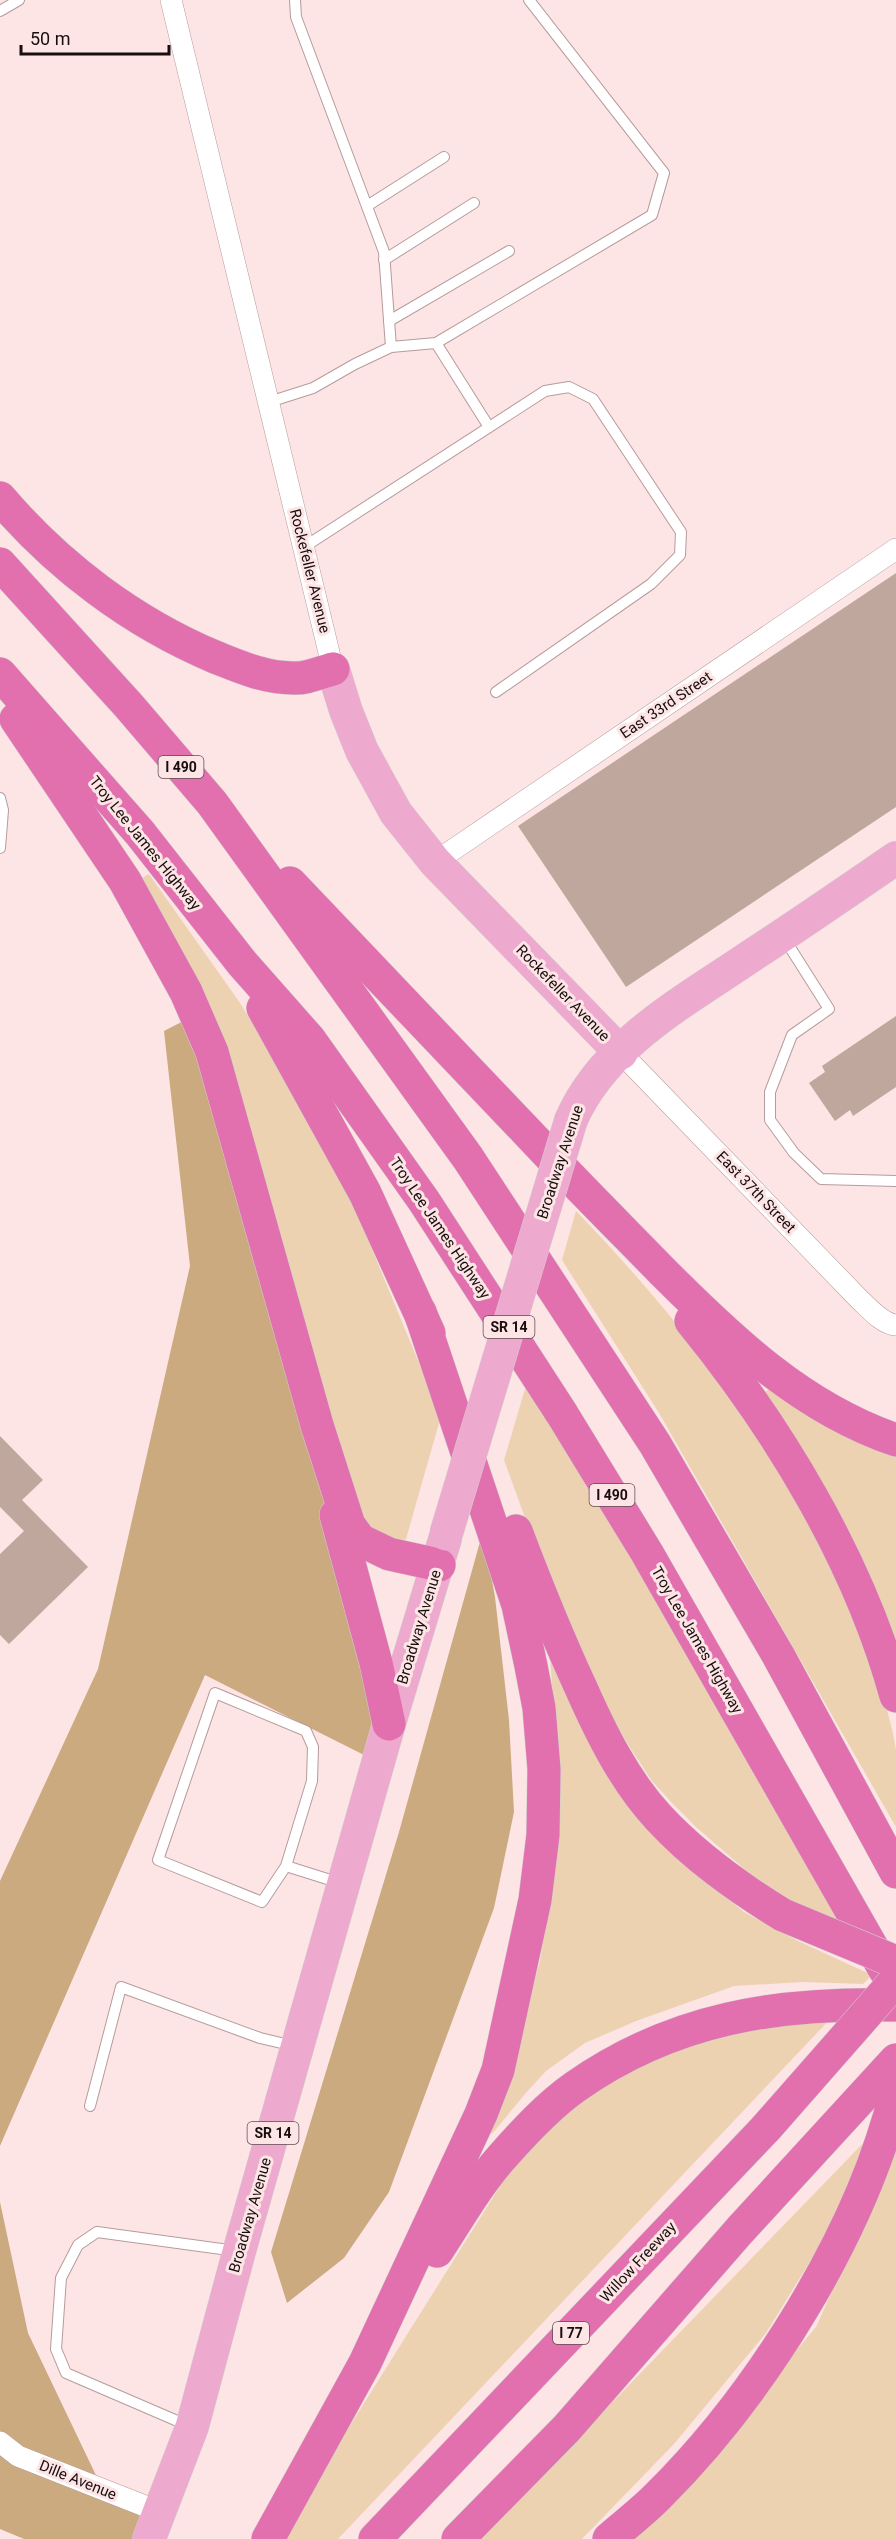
<svg xmlns="http://www.w3.org/2000/svg" width="896" height="2539" font-family="Roboto,sans-serif">
<style>
.green{fill:#ecd2b1}
.forest{fill:#cbaa80}
.building{fill:#c0a79d}
.lines{fill:none;stroke-linecap:round;stroke-linejoin:round}
.lane-casing{stroke:#b79b9c;stroke-width:12}
.street-casing{stroke:#b79b9c;stroke-width:22}
.primary-casing{stroke:#d1cfcf;stroke-width:34}
.highway-casing{stroke:#d1cfcf;stroke-width:34}
.lane{stroke:#fff;stroke-width:10}
.street{stroke:#fff;stroke-width:21}
.primary{stroke:#eea9ce;stroke-width:33}
.highway{stroke:#e26fae;stroke-width:33}
.primary-bridge-casing{stroke:#d1cfcf;stroke-width:34;stroke-linecap:butt}
.highway-bridge-casing{stroke:#d1cfcf;stroke-width:34;stroke-linecap:butt}
.primary-bridge{stroke:#eea9ce;stroke-width:33}
.highway-bridge{stroke:#e26fae;stroke-width:33}
.labels{text-anchor:middle;stroke-width:6;stroke-linejoin:round;paint-order:stroke}
.shield{fill:#fde5e6;stroke:#5d4e4f;stroke-width:1.5}
.shield-label{font-size:14px;font-weight:bold;fill:#180e0e}
.street-label{font-size:15px;fill:#180e0e;stroke:#fde5e6}
</style>
<rect width="100%" height="100%" fill="#fde5e6"/>
<g class="green">
<polygon points="149,874 240,1003 290,1086 347,1189 441,1416 406,1539 392,1543 364,1531 142,878"/>
<path d="M576,1211C698,1337 807,1484 867,1650C878,1682 891,1716 896,1750C896,1775 896,1802 896,1827L659,1413L562,1260Z"/>
<polygon points="530,1372 853,1930 795,1903 749,1873 696,1827 673,1804 652,1781 627,1743 596,1688 536,1548 504,1460"/>
<polygon points="773,1387 896,1453 896,1651 873,1581 761,1394"/>
<polygon points="550,1657 690,1868 744,1912 798,1941 872,1975 863,1984 803,1982 734,1986 636,2021 585,2043 546,2071 525,2094 492,2134 488,2129 506,2083 540,1961 551,1891 556,1742"/>
<polygon points="834,2015 338,2539 279,2539 527,2143 577,2098 712,2028"/>
<polygon points="870,2136 856,2176 819,2247 766,2333 674,2444 582,2539 480,2539"/>
<polygon points="896,2150 896,2539 626,2539 704,2459 816,2327"/>
</g>
<g class="forest">
<polygon points="195,1015 359,1600 378,1762 205,1675 0,2146 0,1881 98,1669 190,1266 164,1031"/>
<polygon points="483,1531 495,1597 509,1720 514,1812 494,1908 389,2192 344,2258 287,2303 271,2252 399,1832"/>
<polygon points="0,2202 28,2333 103,2490 160,2512 149,2539 24,2539 0,2529"/>
</g>
<g class="building">
<polygon points="896,573 896,807 626,987 518,826"/>
<polygon points="896,1016 896,1087 853,1116 850,1110 835,1121 809,1083 825,1072 822,1066"/>
<polygon points="0,1436 43,1480 22,1500 88,1567 9,1644 0,1635 0,1554 24,1531 0,1507"/>
</g>
<g class="lines">
<defs>
<g id="lane">
<polyline points="295,0 296,17 384,252 391,347"/>
<polyline points="0,11 19,0"/>
<polyline points="367,206 444,157"/>
<polyline points="384,260 474,203"/>
<polyline points="389,321 509,251"/>
<polyline points="436,343 489,427"/>
<polyline points="269,402 313,388 355,364 391,347 436,343 652,215 664,173 529,0"/>
<polyline points="304,547 545,391 569,387 593,399 681,532 680,555 651,584 496,692"/>
<polyline points="0,798 3,810 0,848"/>
<polyline points="784,938 829,1009 792,1035 770,1092 770,1120 794,1153 821,1179 896,1181"/>
<polyline points="286,1866 312,1781 313,1747 306,1731 215,1693 158,1860 262,1902 286,1866 340,1883"/>
<polyline points="90,2106 121,1987 260,2038 294,2046"/>
<polyline points="189,2426 66,2373 56,2349 61,2278 78,2245 97,2232 236,2251"/>
</g>
<g id="street">
<polyline points="171,0 333,669"/>
<polyline points="435,862 896,549"/>
<path d="M621,1053L859,1299C869,1308 882,1324 896,1325"/>
<polyline points="0,2442 18,2456 160,2512"/>
</g>
<g id="primary">
<polyline points="333,669 346,711 362,751 396,813 435,862 621,1053"/>
<path d="M571,1120C604,1044 685,1001 751,956C800,924 848,891 896,858"/>
<polyline points="149,2539 192,2427 239,2252 389,1724 445,1539"/>
</g>
<g id="highway">
<path d="M0,498C58,566 132,622 215,657C240,667 265,678 293,678C306,679 321,672 333,669"/>
<polyline points="0,564 129,706 212,803 468,1158 655,1444 778,1655 896,1872"/>
<polyline points="0,674 140,833 242,963 310,1040 424,1201 562,1414 647,1553 885,1970"/>
<polyline points="16,719 125,881 186,992 212,1052 317,1425 349,1525 360,1540 389,1554 439,1565"/>
<path d="M290,883C377,974 463,1065 549,1155C587,1195 625,1233 663,1272C732,1341 802,1408 896,1440"/>
<polyline points="263,1008 365,1193 429,1333"/>
<path d="M691,1321C779,1429 859,1561 896,1696"/>
<polyline points="336,1515 376,1663 389,1724"/>
<path d="M516,1531C536,1584 557,1636 581,1688C601,1733 624,1780 658,1817C695,1857 737,1887 783,1915"/>
<path d="M437,2251C458,2219 477,2185 502,2157C524,2132 548,2106 575,2087C673,2018 778,2002 896,2005"/>
<polyline points="268,2539 365,2363 481,2114 498,2070 535,1900 543,1835 544,1769 539,1708 531,1666 518,1605 420,1312"/>
<polyline points="375,2539 766,2128"/>
<polyline points="458,2539 567,2428 740,2230 896,2060"/>
<path d="M609,2539C625,2525 642,2512 657,2497C761,2394 861,2234 896,2092"/>
</g>
</defs>
<use href="#lane" class="lane-casing"/>
<use href="#street" class="street-casing"/>
<use href="#primary" class="primary-casing"/>
<use href="#highway" class="highway-casing"/>
<use href="#lane" class="lane"/>
<use href="#street" class="street"/>
<use href="#primary" class="primary"/>
<use href="#highway" class="highway"/>
<defs>
<polyline id="primary-bridge" points="446,1534 571,1120"/>
<g id="highway-bridge">
<polyline points="783,1915 896,1962"/>
<polyline points="766,2128 896,1980"/>
</g>
</defs>
<use href="#primary-bridge" class="primary-bridge-casing"/>
<use href="#highway-bridge" class="highway-bridge-casing"/>
<use href="#primary-bridge" class="primary-bridge"/>
<use href="#highway-bridge" class="highway-bridge"/>
</g>
<g class="labels">
<g class="shield">
<rect x="158.5" y="756" width="45" height="22" rx="4.5"/>
<rect x="483.5" y="1316" width="51" height="22" rx="4.5"/>
<rect x="589.5" y="1484" width="45" height="22" rx="4.5"/>
<rect x="247.5" y="2122" width="51" height="22" rx="4.5"/>
<rect x="553" y="2322" width="36" height="22" rx="4.5"/>
</g>
<g class="shield-label">
<text x="181" y="772">I 490</text>
<text x="509" y="1332">SR 14</text>
<text x="612" y="1500">I 490</text>
<text x="273" y="2138">SR 14</text>
<text x="571" y="2338">I 77</text>
</g>
<g class="street-label">
<text transform="translate(310 571) rotate(76)" y="5">Rockefeller Avenue</text>
<text transform="translate(666 705) rotate(-34)" y="5">East 33rd Street</text>
<text transform="translate(145 843) rotate(51)" y="5">Troy Lee James Highway</text>
<text transform="translate(563 993) rotate(46)" y="5">Rockefeller Avenue</text>
<text transform="translate(560 1162) rotate(-72)" y="5">Broadway Avenue</text>
<text transform="translate(756 1192) rotate(46)" y="5">East 37th Street</text>
<text transform="translate(440 1228) rotate(56)" y="5">Troy Lee James Highway</text>
<text transform="translate(419 1627) rotate(-73)" y="5">Broadway Avenue</text>
<text transform="translate(697 1640) rotate(60)" y="5">Troy Lee James Highway</text>
<text transform="translate(250 2215) rotate(-74)" y="5">Broadway Avenue</text>
<text transform="translate(638 2262) rotate(-47)" y="5">Willow Freeway</text>
<text transform="translate(78 2480) rotate(22)" y="5">Dille Avenue</text>
</g>
</g>
<path d="M21 45v9h148v-9" fill="none" stroke="#180e0e" stroke-width="3"/>
<text x="30" y="45" font-size="18" fill="#180e0e" stroke="#fde5e6" stroke-width="4.5" paint-order="stroke">50 m</text>
</svg>
